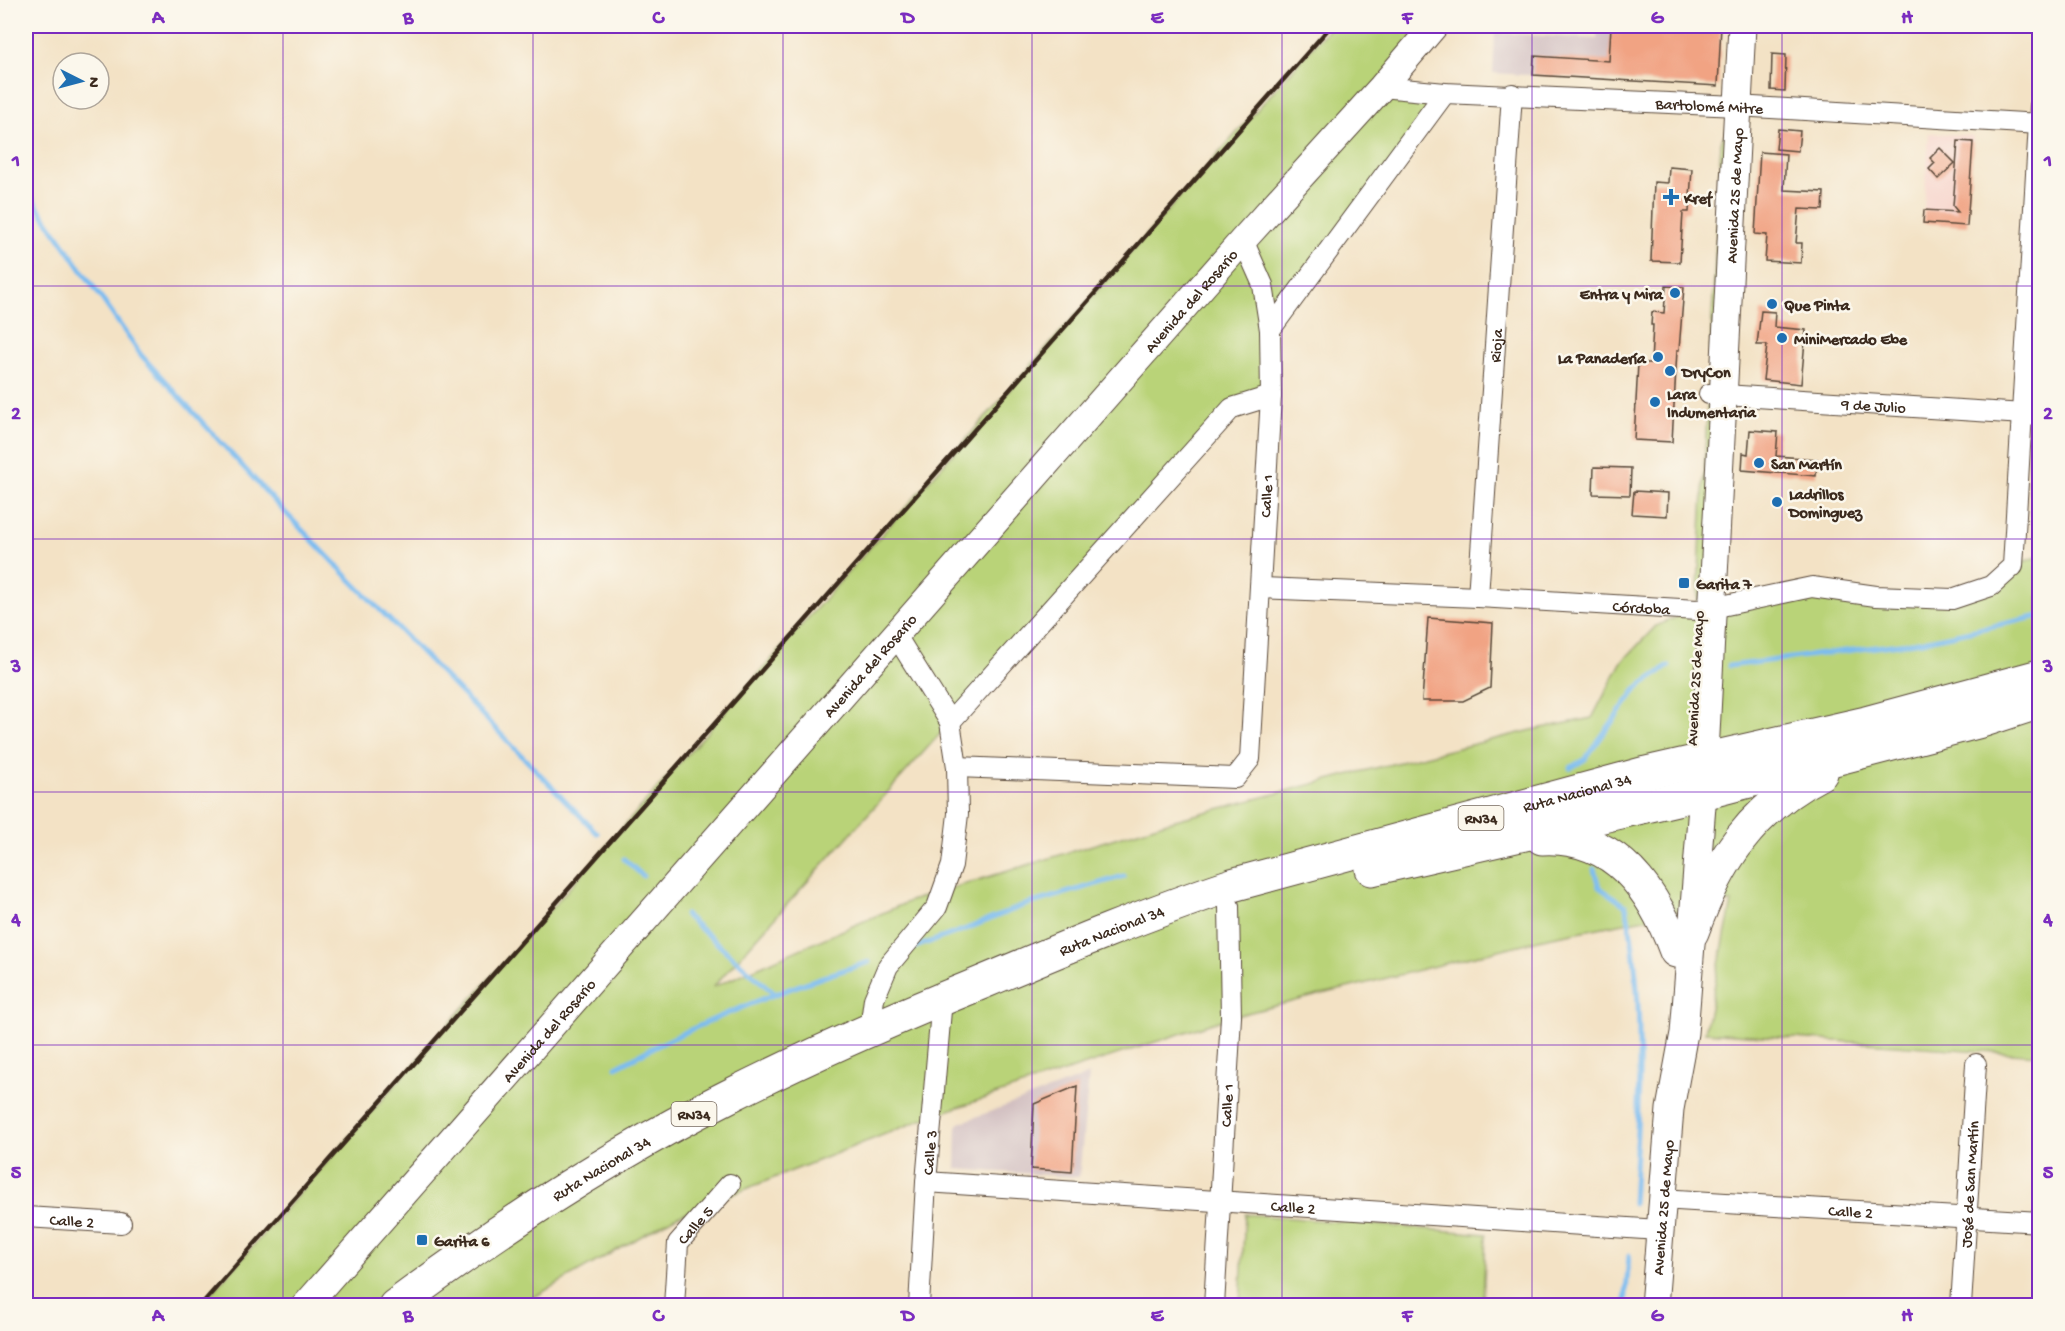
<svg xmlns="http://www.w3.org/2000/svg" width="2065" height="1331" font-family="'Gochi Hand',sans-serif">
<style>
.built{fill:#f7d1c9}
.industrial{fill:#d2bfc1}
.green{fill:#b9d378;stroke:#7a7e4b;stroke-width:1.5}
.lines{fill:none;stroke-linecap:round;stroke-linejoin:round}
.stream{stroke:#7abcf0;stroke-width:5}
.building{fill:#f1a383}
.street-casing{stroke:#574637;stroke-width:22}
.secondary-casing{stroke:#574637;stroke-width:29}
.highway-casing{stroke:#574637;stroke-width:35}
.street{stroke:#fff;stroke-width:20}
.secondary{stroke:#fff;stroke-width:27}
.highway{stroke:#fff;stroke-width:33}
.rail{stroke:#3b2a1e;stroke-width:4.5}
.grid{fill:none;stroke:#7b2cbf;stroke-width:1.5;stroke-opacity:0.55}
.poi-dot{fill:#1f6fb2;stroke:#fbf7ec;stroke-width:2}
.labels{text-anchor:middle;stroke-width:5;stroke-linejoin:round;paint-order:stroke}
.shield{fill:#fbf7ec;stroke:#75685c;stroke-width:1.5}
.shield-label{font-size:15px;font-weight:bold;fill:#3b2a1e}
.street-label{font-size:16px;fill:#3b2a1e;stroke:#fbf7ec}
.poi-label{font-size:16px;font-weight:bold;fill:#3b2a1e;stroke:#fbf7ec;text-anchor:start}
.neatline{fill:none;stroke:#7b2cbf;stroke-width:2}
.grid-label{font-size:20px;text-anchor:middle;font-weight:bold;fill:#7b2cbf}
</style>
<rect width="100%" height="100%" fill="#fbf7ec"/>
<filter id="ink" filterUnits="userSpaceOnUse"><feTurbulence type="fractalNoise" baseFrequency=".0167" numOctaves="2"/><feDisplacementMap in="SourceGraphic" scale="12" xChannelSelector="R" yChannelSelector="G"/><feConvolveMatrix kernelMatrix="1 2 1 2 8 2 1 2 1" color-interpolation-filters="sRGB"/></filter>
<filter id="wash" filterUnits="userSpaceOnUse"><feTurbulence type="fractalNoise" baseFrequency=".008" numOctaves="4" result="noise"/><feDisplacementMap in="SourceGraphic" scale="24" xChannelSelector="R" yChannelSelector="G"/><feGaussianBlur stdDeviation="1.35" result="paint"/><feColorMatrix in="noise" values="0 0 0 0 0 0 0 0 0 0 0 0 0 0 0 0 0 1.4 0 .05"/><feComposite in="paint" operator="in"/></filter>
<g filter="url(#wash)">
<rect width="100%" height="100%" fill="#f3e2c5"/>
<polygon class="built" points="1929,133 1973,136 1967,226 1923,223"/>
<g class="industrial">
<polygon points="1598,26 1721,26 1718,86 1493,73 1495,33 1597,39"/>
<polygon points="1089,1075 1079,1177 956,1169 957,1124"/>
</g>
<g class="green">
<polygon points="1331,26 1434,26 1382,87 1445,93 1270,330 1271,396 1232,408 713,987 910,901 1164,823 1355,773 1532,730 1592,718 1621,663 1656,626 1697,609 1721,142 1737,106 1712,608 1812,587 1952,599 2013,566 2039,556 2039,1055 1705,1032 1732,902 1547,938 1231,1017 931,1116 675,1217 520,1305 200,1306"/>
<polygon points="1245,1214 1486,1234 1483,1305 1240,1305"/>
</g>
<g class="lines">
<g class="stream">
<polyline points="26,190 141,355 277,504 597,833"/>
<polyline points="1729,666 1923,641 2040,616"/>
<polyline points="1570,768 1585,759 1637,688 1669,666"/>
<polyline points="624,859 643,876"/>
<path d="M1594,869L1599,887L1626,906C1646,1003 1639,1104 1633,1203"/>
<polyline points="685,915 775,994"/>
<polyline points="913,948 966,929 1025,905 1124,876"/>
<path d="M616,1067C697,1023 781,989 869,962"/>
<polyline points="1625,1306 1629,1255"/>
</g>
</g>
<g id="blocks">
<g class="building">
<polygon points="1611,26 1721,26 1718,86 1533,75 1534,56 1609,61"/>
<polygon points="1772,54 1786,55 1785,91 1771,90"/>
<polygon points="1778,129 1800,131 1798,151 1776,149"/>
<polygon points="1958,141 1973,142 1967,226 1923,223 1924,210 1958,212 1953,206"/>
<polygon points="1940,148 1955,163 1938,179 1929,169 1935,163 1930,158"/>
<polygon points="1760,152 1786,154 1784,190 1824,192 1823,210 1799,209 1796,243 1802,243 1801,263 1765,261 1767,235 1755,234"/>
<polygon points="1669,167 1692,169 1689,212 1683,212 1680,262 1651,261 1654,182 1668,183"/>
<polygon points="1666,286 1684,287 1679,350 1677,350 1672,442 1634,440 1638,363 1651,363 1653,325 1651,325 1652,312 1664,313"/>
<polygon points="1761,311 1775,312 1774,327 1806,330 1801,384 1763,380 1767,345 1757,345"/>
<polygon points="1750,430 1778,432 1776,456 1817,459 1816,476 1742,470 1743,453 1748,454"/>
<polygon points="1594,467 1631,468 1630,495 1593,494"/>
<polygon points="1634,491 1668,493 1667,516 1632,514"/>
<polygon points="1428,618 1493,623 1490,688 1463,701 1422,701"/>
<polygon points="1077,1086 1072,1172 1031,1169 1034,1104"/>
</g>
</g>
</g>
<g filter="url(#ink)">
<use href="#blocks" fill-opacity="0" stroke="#574637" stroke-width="1.5"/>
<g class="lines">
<defs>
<g id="street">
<path id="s1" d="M1382,87L1445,93L1737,106L2040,124"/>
<polyline points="1270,330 1445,93"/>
<path id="s2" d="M1709,394L2040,415"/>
<path id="s3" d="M1260,588L1478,597L1697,610L1712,608L1812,587L1876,596L1952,599L1991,586L2013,566L2040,106"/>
<path id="s4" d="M1478,597L1512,94"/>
<polyline points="950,722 1232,408 1271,396"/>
<path id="s5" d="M957,767L1235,778L1250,759L1271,396L1270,330L1263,285L1243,240"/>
<polyline points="870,1029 874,999 888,966 937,907 952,865 958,814 957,767 950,722 895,634"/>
<path id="s6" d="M926,1182L1659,1230"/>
<path id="s7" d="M1661,1199L2040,1222"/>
<path id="s8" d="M26,1217L121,1223"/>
<path id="s9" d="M674,1306L678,1243L730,1184"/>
<path id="s10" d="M919,1306L926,1182L942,999"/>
<path id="s11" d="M1214,1306L1231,1017L1229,906"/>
<path id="s12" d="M1961,1306L1976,1064"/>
</g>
<g id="secondary">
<path id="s13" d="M305,1306L1243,240L1382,87L1434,26"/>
<path id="s14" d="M1654,1306L1670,1109L1684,1033L1703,793L1742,26"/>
</g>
<g id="highway">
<path d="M1542,838C1615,834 1653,889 1676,951"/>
<polyline points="1372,869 1703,793 1981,721 2040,702"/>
<path d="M1692,932C1718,861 1751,809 1821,773"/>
<path id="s15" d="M395,1306C500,1228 611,1155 727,1097C810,1055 895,1018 981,983C1064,948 1147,913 1232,885L1646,773L1866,723L2040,676"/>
</g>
</defs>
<use href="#street" class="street-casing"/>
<use href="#secondary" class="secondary-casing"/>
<use href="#highway" class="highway-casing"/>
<use href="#street" class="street"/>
<use href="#secondary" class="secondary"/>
<use href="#highway" class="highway"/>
<polyline class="rail" points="200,1306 1331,26"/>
</g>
</g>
<path class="grid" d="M283,26V1306M533,26V1306M783,26V1306M1032,26V1306M1282,26V1306M1532,26V1306M1782,26V1306M26,286H2040M26,539H2040M26,792H2040M26,1045H2040"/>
<g class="poi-dot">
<path d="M1668 188h6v6h6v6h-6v6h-6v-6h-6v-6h6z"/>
<circle cx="1675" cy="293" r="6"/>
<circle cx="1772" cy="304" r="6"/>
<circle cx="1782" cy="338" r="6"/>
<circle cx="1658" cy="357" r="6"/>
<circle cx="1670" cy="371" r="6"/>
<circle cx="1655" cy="402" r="6"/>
<circle cx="1759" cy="463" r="6"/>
<circle cx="1777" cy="502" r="6"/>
<rect x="1678" y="577" width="12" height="12" rx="3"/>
<rect x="416" y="1234" width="12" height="12" rx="3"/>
</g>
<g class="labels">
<g class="shield">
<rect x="1458.5" y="806" width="45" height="24" rx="4.5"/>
<rect x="671.5" y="1102" width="45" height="24" rx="4.5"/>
</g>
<g class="shield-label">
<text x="1481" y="823">RN34</text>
<text x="694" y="1119">RN34</text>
</g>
<g class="street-label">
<text dy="6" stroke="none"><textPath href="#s1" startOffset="328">Bartolomé Mitre</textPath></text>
<text dy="6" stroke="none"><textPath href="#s14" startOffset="1114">Avenida 25 de Mayo</textPath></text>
<text dy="6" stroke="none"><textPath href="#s13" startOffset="1340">Avenida del Rosario</textPath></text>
<text dy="6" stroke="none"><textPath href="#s4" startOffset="252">Rioja</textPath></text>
<text dy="6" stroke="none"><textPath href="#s2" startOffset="165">9 de Julio</textPath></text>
<text dy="6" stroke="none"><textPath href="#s5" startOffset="566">Calle 1</textPath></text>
<text dy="6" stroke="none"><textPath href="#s3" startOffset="382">Córdoba</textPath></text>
<text dy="6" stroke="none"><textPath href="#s13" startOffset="854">Avenida del Rosario</textPath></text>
<text transform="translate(1694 678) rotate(-87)" y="6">Avenida 25 de Mayo</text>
<text dy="6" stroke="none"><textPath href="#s15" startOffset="1298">Ruta Nacional 34</textPath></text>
<text dy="6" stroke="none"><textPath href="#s15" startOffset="812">Ruta Nacional 34</textPath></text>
<text dy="6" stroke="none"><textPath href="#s13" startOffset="368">Avenida del Rosario</textPath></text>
<text dy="6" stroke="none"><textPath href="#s11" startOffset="201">Calle 1</textPath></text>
<text dy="6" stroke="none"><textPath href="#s10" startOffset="154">Calle 3</textPath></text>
<text dy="6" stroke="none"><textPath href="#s15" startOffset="248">Ruta Nacional 34</textPath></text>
<text dy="6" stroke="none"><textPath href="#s12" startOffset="122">José de San Martín</textPath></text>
<text dy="6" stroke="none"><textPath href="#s6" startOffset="368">Calle 2</textPath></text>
<text dy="6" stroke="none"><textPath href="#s14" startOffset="99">Avenida 25 de Mayo</textPath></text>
<text dy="6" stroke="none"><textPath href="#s7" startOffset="190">Calle 2</textPath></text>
<text dy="6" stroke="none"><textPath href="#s8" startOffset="46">Calle 2</textPath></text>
<text dy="6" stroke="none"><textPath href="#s9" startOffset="88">Calle 5</textPath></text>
</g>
<g class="poi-label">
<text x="1684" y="203">Kref</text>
<text x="1663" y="299" text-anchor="end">Entra y Mira</text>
<text x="1784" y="310">Que Pinta</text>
<text x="1794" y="344">MiniMercado Ebe</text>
<text x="1646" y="363" text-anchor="end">La Panadería</text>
<text x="1682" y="377">DryCon</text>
<text x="1667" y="399">Lara<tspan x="1667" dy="18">Indumentaria</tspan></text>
<text x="1771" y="469">San Martín</text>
<text x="1789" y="499">Ladrillos<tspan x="1789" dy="18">Dominguez</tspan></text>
<text x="1696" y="589">Garita 7</text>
<text x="434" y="1246">Garita 6</text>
</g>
</g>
<rect width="2065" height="1331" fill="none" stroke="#fbf7ec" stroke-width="66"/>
<g transform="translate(81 81) rotate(96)"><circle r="28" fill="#fbf7ec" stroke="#aea59a" stroke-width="1.5"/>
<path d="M0-4.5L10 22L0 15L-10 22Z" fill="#1f6fb2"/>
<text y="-9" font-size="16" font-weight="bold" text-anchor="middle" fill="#3b2a1e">N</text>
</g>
<rect x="33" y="33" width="1999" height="1265" class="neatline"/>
<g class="grid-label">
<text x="158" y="23">A</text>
<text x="408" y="23">B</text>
<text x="658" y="23">C</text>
<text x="908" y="23">D</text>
<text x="1157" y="23">E</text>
<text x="1407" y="23">F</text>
<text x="1657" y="23">G</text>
<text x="1907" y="23">H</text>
<text x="16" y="166">1</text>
<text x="2048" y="166">1</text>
<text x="16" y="419">2</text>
<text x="2048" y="419">2</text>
<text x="16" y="672">3</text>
<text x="2048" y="672">3</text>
<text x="16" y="925">4</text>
<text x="2048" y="925">4</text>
<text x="16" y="1178">5</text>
<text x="2048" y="1178">5</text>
<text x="158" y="1321">A</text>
<text x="408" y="1321">B</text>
<text x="658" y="1321">C</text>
<text x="908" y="1321">D</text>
<text x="1157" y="1321">E</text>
<text x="1407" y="1321">F</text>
<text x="1657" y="1321">G</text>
<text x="1907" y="1321">H</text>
</g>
</svg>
